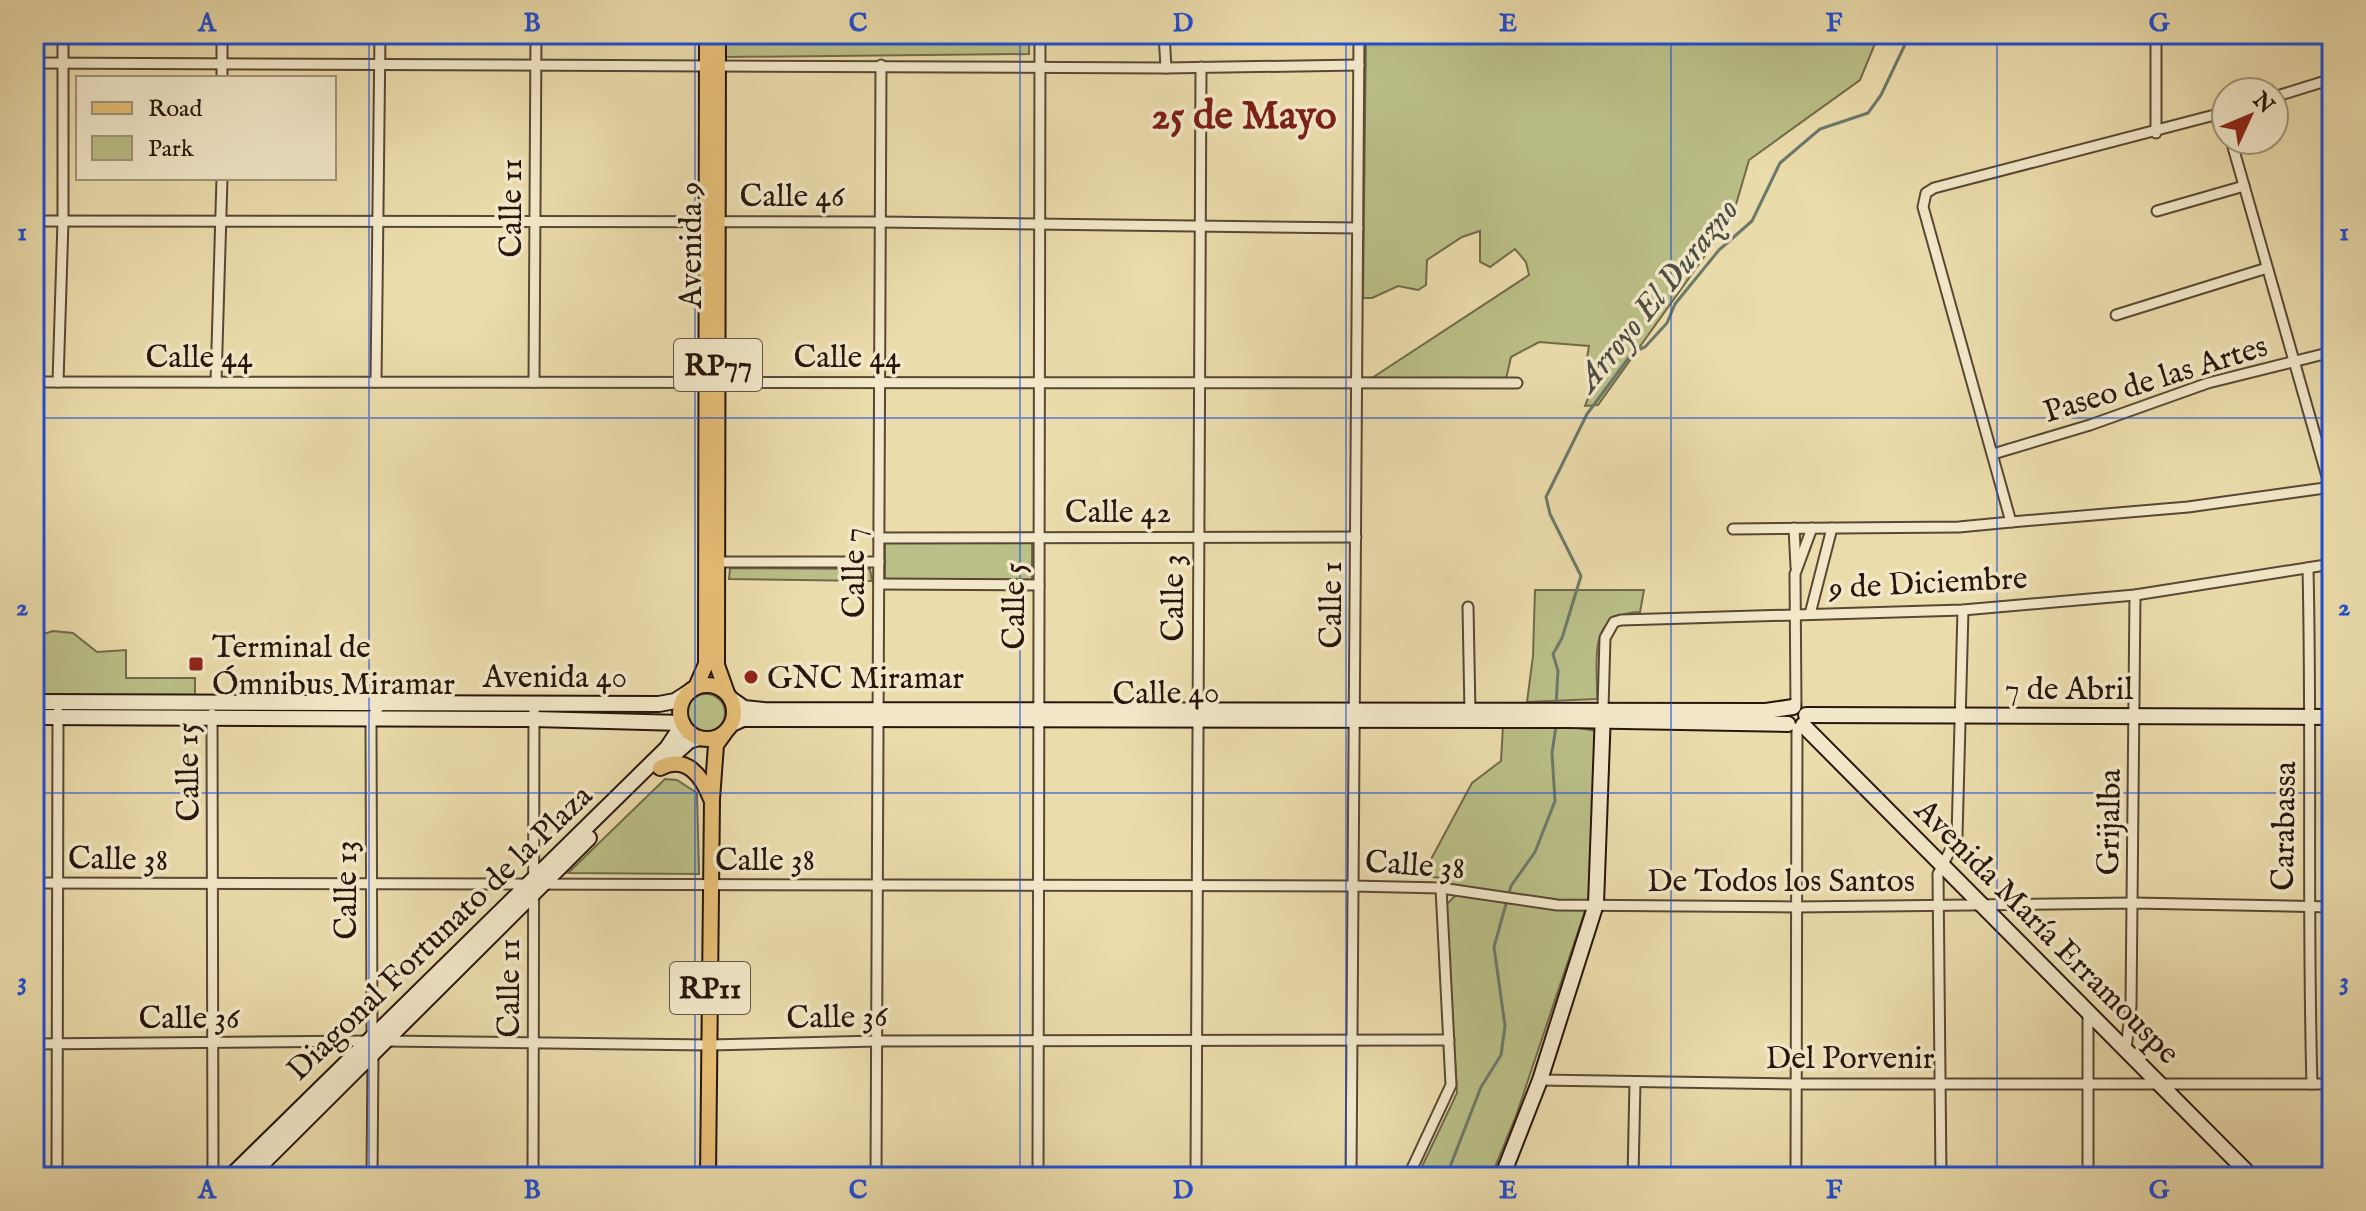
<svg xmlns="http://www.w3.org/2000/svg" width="2366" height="1211" font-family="'IM FELL English',serif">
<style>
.green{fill:#babf87;stroke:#716a4a;stroke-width:2}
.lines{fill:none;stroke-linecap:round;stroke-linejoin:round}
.stream{stroke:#6b796b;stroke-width:3}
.street-casing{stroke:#594734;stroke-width:13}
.secondary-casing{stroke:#28150c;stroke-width:18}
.primary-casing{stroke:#28150c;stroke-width:18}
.street{stroke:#f2e8c9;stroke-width:9}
.secondary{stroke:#f2e8c9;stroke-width:14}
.primary{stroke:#e6be76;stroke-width:14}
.grid{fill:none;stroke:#1d4ed8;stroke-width:2;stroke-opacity:0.55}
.poi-dot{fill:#8f2418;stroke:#f2e8c9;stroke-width:3}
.labels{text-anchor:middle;stroke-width:7;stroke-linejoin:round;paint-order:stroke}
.shield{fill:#f2e8c9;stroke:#655445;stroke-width:2}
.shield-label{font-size:30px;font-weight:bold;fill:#28150c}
.street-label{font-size:32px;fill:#28150c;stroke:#f2e8c9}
.poi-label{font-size:32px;fill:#28150c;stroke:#f2e8c9;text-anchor:start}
.water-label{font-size:34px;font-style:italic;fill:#4f4f44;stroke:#f2e8c9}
.district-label{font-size:40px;font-weight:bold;fill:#7a1f14;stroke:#f2e8c9}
.neatline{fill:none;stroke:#1d4ed8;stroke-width:3}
.grid-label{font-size:26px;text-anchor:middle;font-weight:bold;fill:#1d4ed8}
</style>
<rect width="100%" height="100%" fill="#ebdcac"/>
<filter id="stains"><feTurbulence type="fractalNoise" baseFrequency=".0025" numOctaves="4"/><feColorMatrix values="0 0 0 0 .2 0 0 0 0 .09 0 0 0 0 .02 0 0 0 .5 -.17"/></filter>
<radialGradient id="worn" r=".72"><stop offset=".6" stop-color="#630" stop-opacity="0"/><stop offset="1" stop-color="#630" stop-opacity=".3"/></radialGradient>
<g class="green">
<polygon points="726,34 1029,34 1029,54 726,57"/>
<polygon points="1366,34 1879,34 1860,80 1749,160 1732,218 1598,405 1585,406 1595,380 1586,364 1589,346 1539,342 1511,357 1506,379 1372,378 1529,275 1526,262 1515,249 1490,267 1480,262 1480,231 1462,237 1427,260 1426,285 1418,290 1398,286 1372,298 1363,298"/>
<rect x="885" y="543" width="147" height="38"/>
<polygon points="730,568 870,569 872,581 729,579"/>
<path d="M1535,590H1644L1640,612C1586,614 1598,659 1597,699L1527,702L1533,656Z"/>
<polygon points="53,631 73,633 97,652 126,650 126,678 195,678 195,698 34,697 34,637"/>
<circle cx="706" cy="713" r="19"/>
<polygon points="1562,725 1597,731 1591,893 1516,1116 1491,1177 1417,1177 1457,1093 1446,905 1456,895 1457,887 1448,885 1441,878 1422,876 1472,783 1501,761 1503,726"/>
<polygon points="665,779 677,780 697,793 699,874 568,873"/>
</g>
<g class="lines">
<g class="stream">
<polyline points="1556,706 1558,671 1553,654 1562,638 1581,576 1550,514 1546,497 1587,414 1633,352 1645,347 1667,323 1675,304 1719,250 1752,221 1780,163 1820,129 1868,113 1881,95 1910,34"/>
<polyline points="1446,1177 1481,1087 1501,1055 1505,1026 1494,947 1511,886 1535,852 1555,801 1552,753 1556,726"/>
</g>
<defs>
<g id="street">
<polyline points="222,34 222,78"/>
<polyline points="1164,34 1166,68"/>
<polyline points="1164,35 1205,34"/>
<polyline points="34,63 1166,68 1359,65"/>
<polyline points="2274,97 2332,79"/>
<polyline points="2156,133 2156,34"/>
<polyline points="2231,140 2330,487"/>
<polyline points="2157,211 2244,186"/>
<polyline points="34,221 880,222 1358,228"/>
<polyline points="2116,315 2267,268"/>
<polyline points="34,382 1517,383"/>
<polyline points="58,382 63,221 63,34"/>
<polyline points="216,382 222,178"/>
<polyline points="376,382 380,34"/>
<polyline points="534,382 536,34"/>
<polyline points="1993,454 2090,425 2208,383 2332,352"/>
<polyline points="2011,522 2188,507 2332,487"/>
<polyline points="1794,528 1796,567"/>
<polyline points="1733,529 1959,527 2011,522 1923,207 1926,193 1934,188 2226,112"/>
<polyline points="879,538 1356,537"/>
<polyline points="717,562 879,562"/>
<path d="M2308,568C2312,740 2307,912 2312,1084"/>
<polyline points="879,584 1039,585"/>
<polyline points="1468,607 1470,713"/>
<polyline points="1810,614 1832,528"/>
<polyline points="1796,707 1795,574 1812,528"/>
<polyline points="1603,708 1605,638 1614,622 1621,620 1963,610 2135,595 2332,564"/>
<polyline points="212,714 213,1177"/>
<polyline points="34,883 1353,886 1441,888 1557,905 1796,907 2133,903 2332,907"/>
<polyline points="2088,1012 2088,1177"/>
<polyline points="372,1038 371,718 382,703"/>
<polyline points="385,1041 709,1045 877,1041 1449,1040"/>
<polyline points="34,1044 371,1041"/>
<polyline points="2126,1049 2131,1006 2135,595"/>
<polyline points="1540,1080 1796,1084 2332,1084"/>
<polyline points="57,1177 58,712"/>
<polyline points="372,1177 373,1052"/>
<polyline points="533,1177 534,704"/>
<polyline points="876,1177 881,65"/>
<polyline points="1038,1177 1040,34"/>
<polyline points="1196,1177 1201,67"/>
<polyline points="1351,1177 1359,34"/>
<polyline points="1408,1177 1451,1085 1441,888"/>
<polyline points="1633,1177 1635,1082"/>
<polyline points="1796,1177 1797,728"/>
<polyline points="1941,1177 1938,874 1957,837 1963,610"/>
</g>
<g id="secondary">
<polyline points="731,699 744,708 764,710 1766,711 1793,707"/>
<polyline points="34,702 659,704 675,701 689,692"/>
<polyline points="1806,715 2332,717"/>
<polyline points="34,717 534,719 682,723"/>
<polyline points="732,724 743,719 1567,720 1788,724"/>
<polyline points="1803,725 2252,1177"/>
<polyline points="669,759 689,741 699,738"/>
<polyline points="230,1177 667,748 683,724"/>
<polyline points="249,1177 589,838"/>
<polyline points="1502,1177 1540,1080 1596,904 1603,712"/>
</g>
<g id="primary">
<polyline points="718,34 717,665 727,693"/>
<circle cx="707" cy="712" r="27"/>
<polyline points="696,687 706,664 707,34"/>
<path d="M660,768C686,754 702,776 711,799"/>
<polyline points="708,1177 712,799 716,745 724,734"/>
</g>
</defs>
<use href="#street" class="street-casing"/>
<use href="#secondary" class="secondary-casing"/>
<use href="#primary" class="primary-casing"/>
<use href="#street" class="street"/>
<use href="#secondary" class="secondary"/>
<use href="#primary" class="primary"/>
</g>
<path class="grid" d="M369,34V1177M695,34V1177M1020,34V1177M1346,34V1177M1671,34V1177M1997,34V1177M34,418H2332M34,793H2332"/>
<g class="poi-dot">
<rect x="188" y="656" width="16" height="16" rx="4"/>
<circle cx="751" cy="677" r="8"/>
</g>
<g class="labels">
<g class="shield">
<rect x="674" y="339" width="88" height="52" rx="6"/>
<rect x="670" y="962" width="80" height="52" rx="6"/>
</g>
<g class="shield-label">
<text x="718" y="375">RP77</text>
<text x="710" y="998">RP11</text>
</g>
<g class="street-label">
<text x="792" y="206">Calle 46</text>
<text transform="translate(510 208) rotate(-90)" y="11">Calle 11</text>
<text transform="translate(690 245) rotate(-90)" y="11">Avenida 9</text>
<text x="199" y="367">Calle 44</text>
<text x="847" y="367">Calle 44</text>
<text transform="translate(2155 378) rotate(-17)" y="11">Paseo de las Artes</text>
<text x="1118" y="522">Calle 42</text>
<text transform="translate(853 573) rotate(-90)" y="11">Calle 7</text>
<text transform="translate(1928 582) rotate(-3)" y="11">9 de Diciembre</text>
<text transform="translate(1172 598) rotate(-90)" y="11">Calle 3</text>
<text transform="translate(1330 605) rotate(-90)" y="11">Calle 1</text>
<text transform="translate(1013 606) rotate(-90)" y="11">Calle 5</text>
<text x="555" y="687">Avenida 40</text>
<text x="2069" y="699">7 de Abril</text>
<text transform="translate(1166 692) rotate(-1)" y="11">Calle 40</text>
<text transform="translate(187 772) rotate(-91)" y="11">Calle 15</text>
<text transform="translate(2108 822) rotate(-89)" y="11">Grijalba</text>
<text transform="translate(2283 826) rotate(-89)" y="11">Carabassa</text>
<text transform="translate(118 858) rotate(1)" y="11">Calle 38</text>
<text x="765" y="870">Calle 38</text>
<text transform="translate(1415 864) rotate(4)" y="11">Calle 38</text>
<text x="1781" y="891">De Todos los Santos</text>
<text transform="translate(345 890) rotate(-90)" y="11">Calle 13</text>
<text transform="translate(2048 931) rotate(45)" y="11">Avenida María Erramouspe</text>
<text transform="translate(439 932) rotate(-44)" y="11">Diagonal Fortunato de la Plaza</text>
<text transform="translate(508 988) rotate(-90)" y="11">Calle 11</text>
<text transform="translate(837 1016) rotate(-1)" y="11">Calle 36</text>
<text x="189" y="1028">Calle 36</text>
<text x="1850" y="1068">Del Porvenir</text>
</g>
<g class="poi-label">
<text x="212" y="657">Terminal de<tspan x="212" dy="37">Ómnibus Miramar</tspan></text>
<text x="767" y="688">GNC Miramar</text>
</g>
<g class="water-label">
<text transform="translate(1656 294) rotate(-51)" y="12">Arroyo El Durazno</text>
</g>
<g class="district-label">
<text x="1244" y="128">25 de Mayo</text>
</g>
</g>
<rect width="2366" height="1211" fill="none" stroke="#ebdcac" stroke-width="88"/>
<rect x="76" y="76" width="260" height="104" fill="#f2e8c9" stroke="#a1947d" stroke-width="2"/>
<rect x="92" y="102" width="40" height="12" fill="#e6be76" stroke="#a1947d" stroke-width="2"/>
<text x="148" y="116" font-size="24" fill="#28150c">Road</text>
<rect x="92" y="136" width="40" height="24" fill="#babf87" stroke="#a1947d" stroke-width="2"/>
<text x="148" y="156" font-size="24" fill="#28150c">Park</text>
<g transform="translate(2250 116) rotate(46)"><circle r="38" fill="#f2e8c9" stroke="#a1947d" stroke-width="2"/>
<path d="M0-6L14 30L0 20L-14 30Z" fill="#8f2418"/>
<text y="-12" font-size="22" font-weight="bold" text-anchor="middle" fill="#28150c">N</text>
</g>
<rect x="44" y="44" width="2278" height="1123" class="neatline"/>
<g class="grid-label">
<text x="207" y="31">A</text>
<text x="532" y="31">B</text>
<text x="858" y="31">C</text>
<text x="1183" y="31">D</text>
<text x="1508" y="31">E</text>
<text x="1834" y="31">F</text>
<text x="2159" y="31">G</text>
<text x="22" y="240">1</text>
<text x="2344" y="240">1</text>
<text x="22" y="615">2</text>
<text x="2344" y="615">2</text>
<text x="22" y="989">3</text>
<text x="2344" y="989">3</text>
<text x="207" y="1198">A</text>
<text x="532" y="1198">B</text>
<text x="858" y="1198">C</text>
<text x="1183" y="1198">D</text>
<text x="1508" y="1198">E</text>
<text x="1834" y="1198">F</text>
<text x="2159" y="1198">G</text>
</g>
<rect width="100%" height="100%" filter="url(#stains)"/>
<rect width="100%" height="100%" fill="url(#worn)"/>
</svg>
